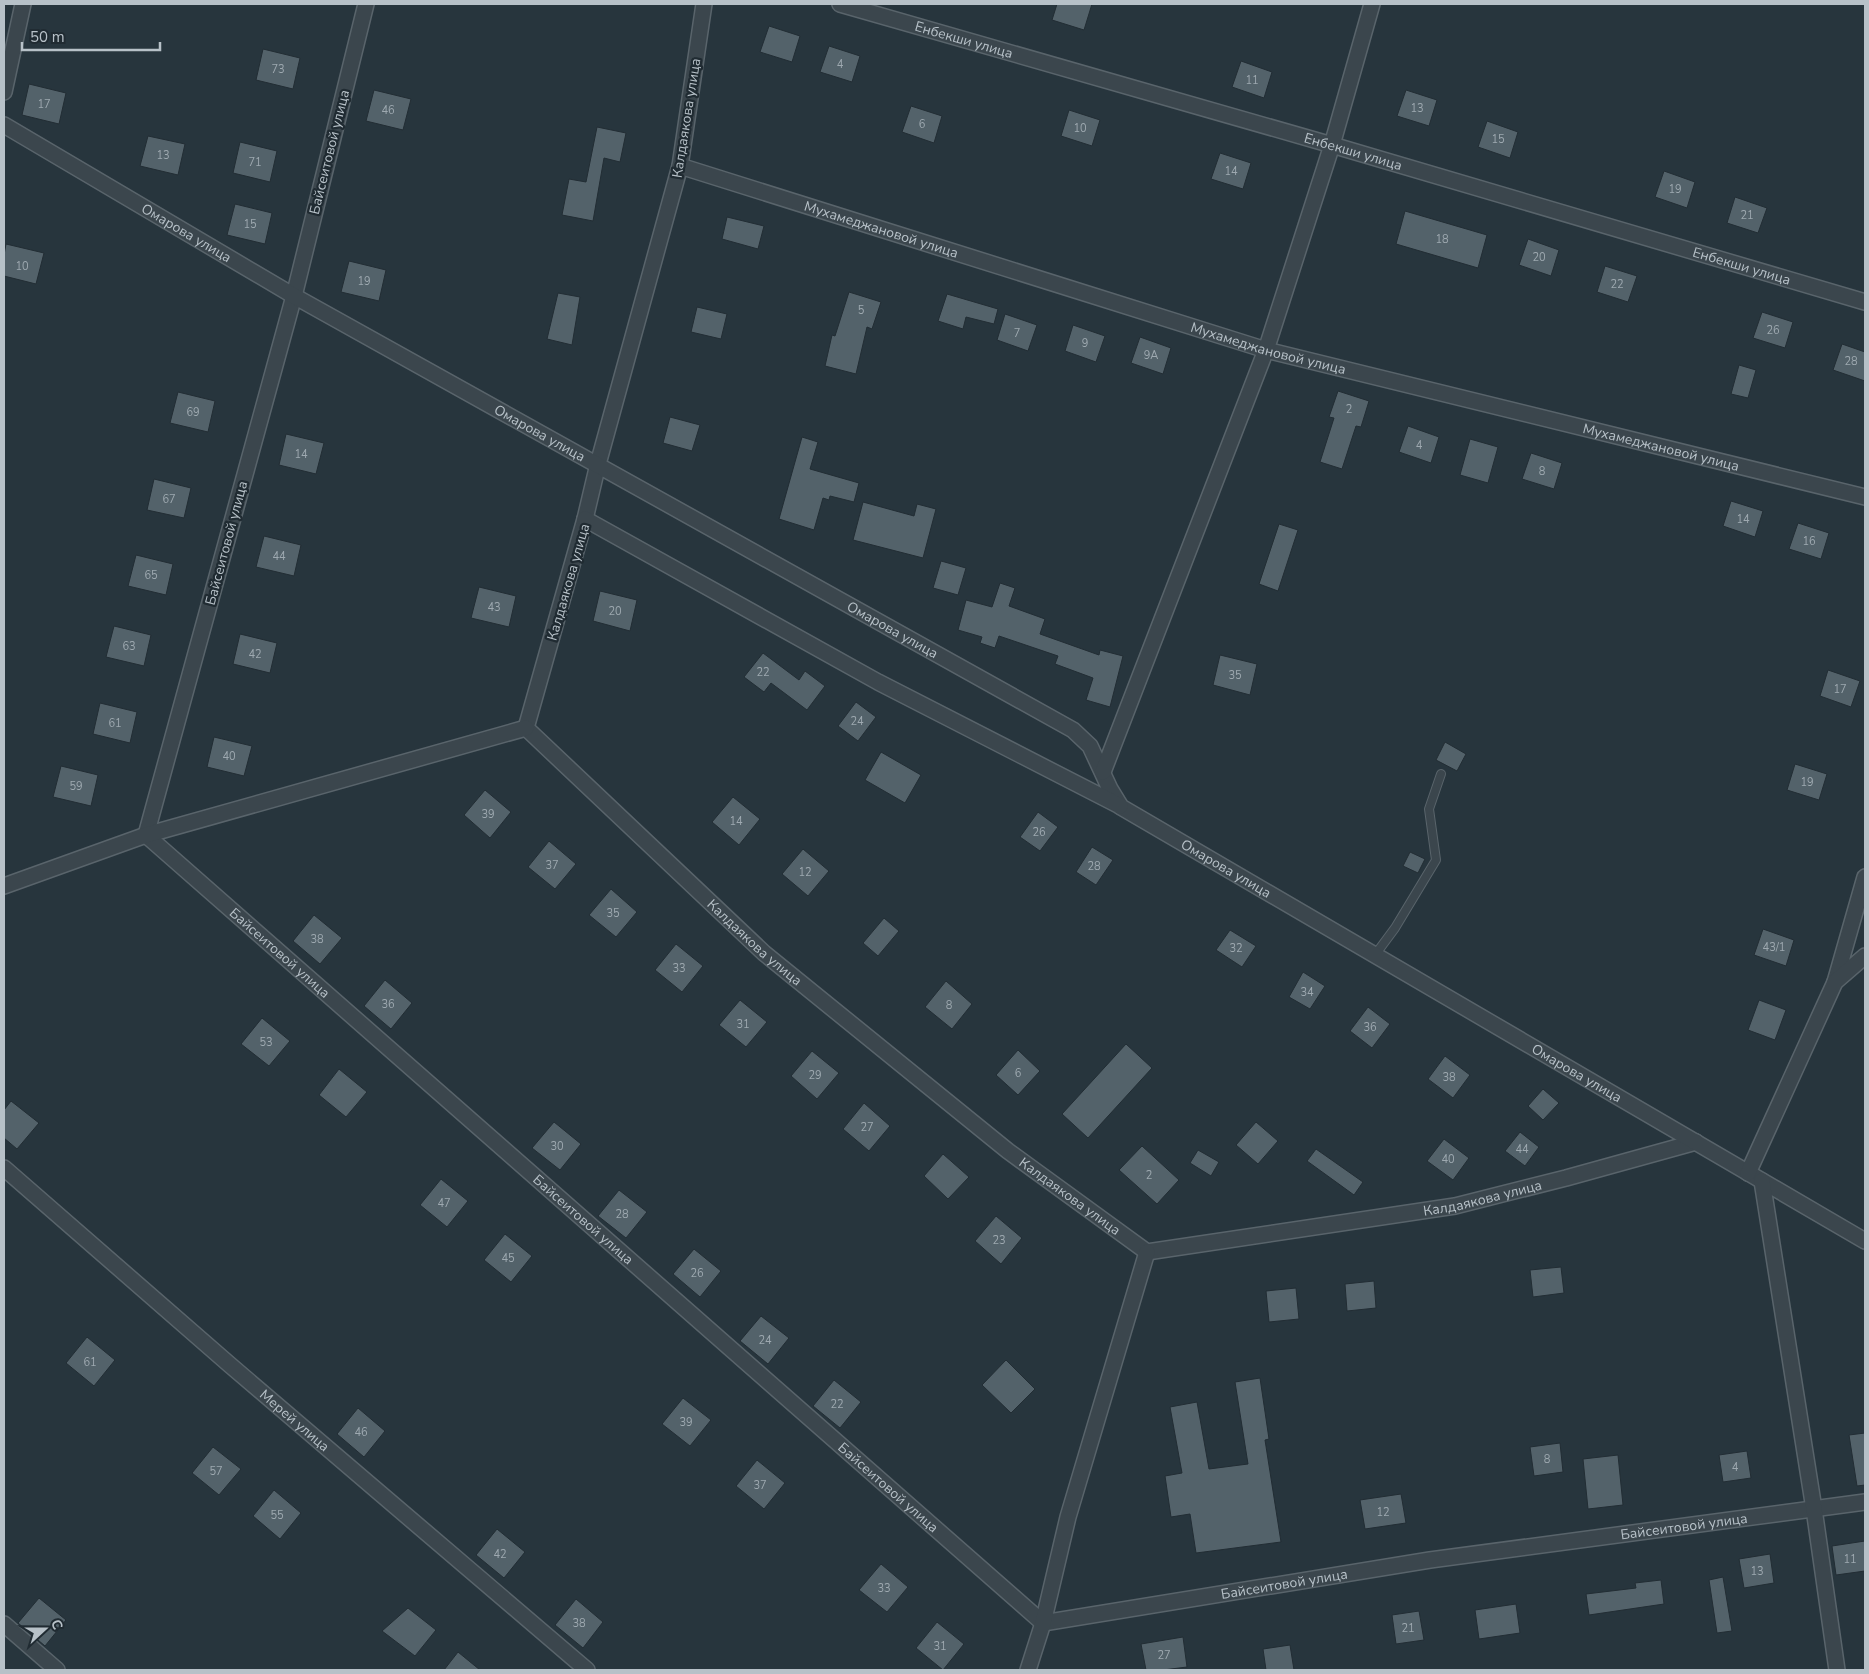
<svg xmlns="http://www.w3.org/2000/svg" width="1869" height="1674" font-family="'Nunito Sans',sans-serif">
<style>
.building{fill:#53626a;stroke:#222d34}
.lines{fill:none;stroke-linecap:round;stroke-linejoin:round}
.lane-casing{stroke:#59646b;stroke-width:10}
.street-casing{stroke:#59646b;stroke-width:18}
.lane{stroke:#3b464d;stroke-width:8}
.street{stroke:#3b464d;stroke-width:15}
.labels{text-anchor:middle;stroke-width:4.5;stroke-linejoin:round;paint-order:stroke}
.number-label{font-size:11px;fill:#9ea9b0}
.street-label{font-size:14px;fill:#b7c1c8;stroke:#202b32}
</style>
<rect width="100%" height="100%" fill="#27353d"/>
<g class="building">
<polygon points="1057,4 1092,4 1084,30 1052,20"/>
<polygon points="769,26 800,36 792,62 760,52"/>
<polygon points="829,46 860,56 852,82 820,72"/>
<polygon points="263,49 300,58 293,89 256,80"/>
<polygon points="1241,61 1272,72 1264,98 1232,87"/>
<polygon points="29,84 66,93 59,124 22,115"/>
<polygon points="374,90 411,99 403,130 366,121"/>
<polygon points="1406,90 1437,100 1429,126 1397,116"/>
<polygon points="911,106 942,116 934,143 902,132"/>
<polygon points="1069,110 1100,120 1092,146 1061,136"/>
<polygon points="1487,121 1518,132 1510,158 1478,147"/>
<polygon points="597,127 626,133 620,162 604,158 593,221 562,215 569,179 586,182"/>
<polygon points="148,136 185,144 178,175 140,166"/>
<polygon points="240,142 277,151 270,182 233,173"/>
<polygon points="1220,153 1251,163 1243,189 1211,179"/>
<polygon points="1664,171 1695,182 1687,208 1655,197"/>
<polygon points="1735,197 1767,208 1758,233 1727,223"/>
<polygon points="235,204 272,213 265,244 227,235"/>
<polygon points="1405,211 1487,235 1478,268 1396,244"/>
<polygon points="727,217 764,226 758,249 722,239"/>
<polygon points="1528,239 1559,250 1551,276 1519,265"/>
<polygon points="6,244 44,253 36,284 4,276 4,255"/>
<polygon points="349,261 386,270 379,301 341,292"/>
<polygon points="1605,266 1637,276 1628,302 1597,292"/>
<polygon points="849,292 881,302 872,329 867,327 856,374 825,366 832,335 835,336"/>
<polygon points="558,293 580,297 572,345 547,339"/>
<polygon points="947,294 998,309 994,324 966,317 963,329 938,321"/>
<polygon points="697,307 727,314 721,339 691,332"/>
<polygon points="1762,312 1793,322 1785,348 1753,338"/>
<polygon points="1005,314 1037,325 1028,351 997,340"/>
<polygon points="1073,325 1105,336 1096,362 1065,351"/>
<polygon points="1140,337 1171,348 1163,374 1131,363"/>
<polygon points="1842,344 1865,352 1865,381 1833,370"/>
<polygon points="1739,365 1756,370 1748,398 1731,394"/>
<polygon points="1338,391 1369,401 1361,427 1356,426 1342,469 1320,462 1334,418 1329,417"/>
<polygon points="178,392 215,401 208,432 170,423"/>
<polygon points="670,417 700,425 692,451 663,443"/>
<polygon points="1408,426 1439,437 1431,463 1399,452"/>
<polygon points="286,434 324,443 316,474 279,465"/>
<polygon points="802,437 818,442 810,469 859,483 854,502 830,496 829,500 823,498 814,530 779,519"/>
<polygon points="1470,439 1498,447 1488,483 1460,475"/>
<polygon points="1531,453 1562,463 1554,489 1522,479"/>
<polygon points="154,479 191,488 184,518 147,510"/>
<polygon points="1731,501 1763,511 1755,537 1723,526"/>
<polygon points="863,502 914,516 917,504 936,509 923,558 853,540"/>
<polygon points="1798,523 1829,533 1821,559 1789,549"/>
<polygon points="1279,524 1298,530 1278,591 1259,584"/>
<polygon points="264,536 301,545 294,576 256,567"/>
<polygon points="136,555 173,564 166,595 128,586"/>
<polygon points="941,561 966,568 958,595 933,588"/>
<polygon points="1000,583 1015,588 1009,606 1045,619 1040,634 1099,655 1100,650 1123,656 1110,707 1086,700 1093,678 1055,664 1058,656 999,636 995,648 980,643 982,637 958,630 966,600 992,607"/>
<polygon points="479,587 516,596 509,627 471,618"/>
<polygon points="600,591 637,600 630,631 593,621"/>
<polygon points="114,626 151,635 144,666 106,657"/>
<polygon points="240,634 277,643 270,673 233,664"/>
<polygon points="763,653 799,680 805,671 825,686 807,710 771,683 764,692 744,677"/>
<polygon points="1220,655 1257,664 1250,695 1213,685"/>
<polygon points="1828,670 1860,681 1851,707 1820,696"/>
<polygon points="856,702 876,717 858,741 838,726"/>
<polygon points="100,703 137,712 130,743 93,734"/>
<polygon points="214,737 252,746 244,776 207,767"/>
<polygon points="1445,742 1466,754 1457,771 1436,760"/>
<polygon points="881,752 921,775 905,803 865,780"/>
<polygon points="1795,764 1827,774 1819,800 1787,790"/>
<polygon points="61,766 98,775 91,806 53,797"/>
<polygon points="485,790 511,812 490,838 464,815"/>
<polygon points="733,797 760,819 739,845 712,822"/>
<polygon points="1038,812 1058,827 1040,851 1020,837"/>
<polygon points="549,841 576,864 555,889 528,867"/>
<polygon points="1092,847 1113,860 1096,885 1076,872"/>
<polygon points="803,849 829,871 808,896 782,874"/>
<polygon points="1410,852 1425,859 1418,873 1403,866"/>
<polygon points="611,889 637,912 616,937 589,915"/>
<polygon points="314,915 342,938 320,964 293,941"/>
<polygon points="884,918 899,931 878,956 863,943"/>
<polygon points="1763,929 1794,940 1786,966 1754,955"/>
<polygon points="1230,930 1256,946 1242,967 1216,950"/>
<polygon points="676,944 703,966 682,992 655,970"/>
<polygon points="1303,972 1325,986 1310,1009 1289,997"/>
<polygon points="385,980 412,1003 391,1029 364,1006"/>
<polygon points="946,981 972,1004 952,1029 925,1007"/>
<polygon points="740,1000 767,1022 746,1047 719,1025"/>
<polygon points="1759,1000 1786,1010 1775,1040 1748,1030"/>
<polygon points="1368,1007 1390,1024 1372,1048 1350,1031"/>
<polygon points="262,1018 290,1041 269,1066 241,1044"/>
<polygon points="1126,1044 1152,1068 1088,1138 1062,1114"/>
<polygon points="1018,1050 1040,1071 1018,1095 996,1075"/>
<polygon points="812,1051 839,1073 817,1099 791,1076"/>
<polygon points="1445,1056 1470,1075 1453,1098 1428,1079"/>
<polygon points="339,1069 367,1092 346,1117 319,1095"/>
<polygon points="1543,1089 1559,1103 1543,1120 1528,1106"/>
<polygon points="11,1101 39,1123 17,1149 4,1138 4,1110"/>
<polygon points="864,1103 890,1126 869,1151 843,1129"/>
<polygon points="554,1122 581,1144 560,1170 532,1148"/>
<polygon points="1256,1122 1278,1141 1258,1164 1236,1145"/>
<polygon points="1520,1132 1539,1147 1525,1166 1505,1151"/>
<polygon points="1444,1139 1469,1158 1453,1180 1427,1161"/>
<polygon points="1142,1146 1179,1180 1157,1204 1119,1170"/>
<polygon points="1316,1149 1363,1182 1354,1195 1307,1161"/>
<polygon points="1198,1150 1219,1162 1211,1176 1190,1163"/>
<polygon points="943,1154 969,1177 948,1199 924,1176"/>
<polygon points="441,1179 468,1201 447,1227 420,1205"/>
<polygon points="619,1190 647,1212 626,1238 598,1216"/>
<polygon points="996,1216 1022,1238 1001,1264 975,1241"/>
<polygon points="505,1234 532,1256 511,1282 484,1260"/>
<polygon points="694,1249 721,1271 700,1297 673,1274"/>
<polygon points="1561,1267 1564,1293 1533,1297 1530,1270"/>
<polygon points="1374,1281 1376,1308 1347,1311 1345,1284"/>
<polygon points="1296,1288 1299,1319 1269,1322 1266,1291"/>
<polygon points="761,1316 789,1338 768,1364 740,1341"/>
<polygon points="87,1337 115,1360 94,1386 66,1363"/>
<polygon points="1006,1360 1035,1389 1011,1413 982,1385"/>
<polygon points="1260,1378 1269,1439 1265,1440 1281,1542 1196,1553 1190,1514 1171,1517 1165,1476 1182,1473 1170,1407 1197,1402 1209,1469 1248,1464 1235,1382"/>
<polygon points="834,1380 861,1402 840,1428 813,1406"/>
<polygon points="683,1398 711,1420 690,1446 662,1424"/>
<polygon points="358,1408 385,1431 364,1457 337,1434"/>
<polygon points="1865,1433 1865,1485 1857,1486 1849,1435"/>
<polygon points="1560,1443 1563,1472 1534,1476 1530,1447"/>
<polygon points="213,1447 241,1469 219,1495 192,1473"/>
<polygon points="1747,1451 1751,1478 1723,1482 1719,1455"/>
<polygon points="1618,1455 1623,1505 1588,1509 1583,1459"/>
<polygon points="757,1460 785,1483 764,1509 736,1486"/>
<polygon points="274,1490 301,1513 280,1539 253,1516"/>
<polygon points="1401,1494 1406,1523 1365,1529 1360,1500"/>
<polygon points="497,1529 525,1552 504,1578 476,1555"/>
<polygon points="1865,1541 1865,1571 1836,1575 1832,1546"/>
<polygon points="1770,1554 1774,1583 1744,1588 1739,1559"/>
<polygon points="881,1564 908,1587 887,1612 859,1590"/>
<polygon points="1723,1577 1732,1631 1717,1633 1709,1580"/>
<polygon points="1661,1580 1664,1604 1589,1615 1586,1594 1636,1588 1635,1583"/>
<polygon points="39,1598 66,1620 45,1646 18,1623"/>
<polygon points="576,1599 603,1622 583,1648 555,1625"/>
<polygon points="1516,1604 1520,1633 1479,1639 1475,1610"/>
<polygon points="408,1608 436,1630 415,1656 382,1631"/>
<polygon points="1419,1611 1424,1640 1396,1644 1392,1615"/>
<polygon points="937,1622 964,1644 943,1670 916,1648"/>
<polygon points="1183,1637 1187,1667 1163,1670 1146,1670 1141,1644"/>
<polygon points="1290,1645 1294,1670 1266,1670 1263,1649"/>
<polygon points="458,1652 480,1670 444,1670"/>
</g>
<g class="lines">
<defs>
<polyline id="lane" points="1375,955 1395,928 1436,860 1429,809 1441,774"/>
<g id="street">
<path id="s1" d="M366,4L294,296L146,835L1043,1623L1430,1560L1865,1502"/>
<path id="s2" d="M704,4L680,166L598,464L585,519L526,728L764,953L1008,1151L1147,1252L1455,1206L1566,1178L1696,1142"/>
<path id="s3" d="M840,4L1332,145L1865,302"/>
<polyline points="4,92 23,4"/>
<path id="s4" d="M4,125L294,296L1073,730L1090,746L1110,789L1121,807L1865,1241"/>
<path id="s5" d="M680,166L1266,350L1865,497"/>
<polyline points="585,519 878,682 1120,806"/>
<polyline points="1103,772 1266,350 1332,145 1372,4"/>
<polyline points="4,886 146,835 526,728"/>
<polyline points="1835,982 1865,877"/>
<path id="s6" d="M4,1168L230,1365L587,1670"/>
<polyline points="1748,1173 1835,982 1865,956"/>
<polyline points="1762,1181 1814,1509 1837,1670"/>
<polyline points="4,1624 57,1670"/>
<polyline points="1028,1670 1043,1623 1068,1517 1147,1252"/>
</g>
</defs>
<use href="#lane" class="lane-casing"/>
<use href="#street" class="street-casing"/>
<use href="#lane" class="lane"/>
<use href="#street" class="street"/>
</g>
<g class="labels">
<g class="number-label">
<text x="840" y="68">4</text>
<text x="278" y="73">73</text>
<text x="1252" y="84">11</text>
<text x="44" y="108">17</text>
<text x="1417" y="112">13</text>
<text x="388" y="114">46</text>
<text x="922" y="128">6</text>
<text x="1080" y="132">10</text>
<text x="1498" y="143">15</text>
<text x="163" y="159">13</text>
<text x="255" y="166">71</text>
<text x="1231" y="175">14</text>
<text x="1675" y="193">19</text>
<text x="1747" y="219">21</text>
<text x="250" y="228">15</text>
<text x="1442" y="243">18</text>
<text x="1539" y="261">20</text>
<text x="22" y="270">10</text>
<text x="364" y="285">19</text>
<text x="1617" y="288">22</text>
<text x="861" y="314">5</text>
<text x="1773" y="334">26</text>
<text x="1017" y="337">7</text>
<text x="1085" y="347">9</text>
<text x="1151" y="359">9А</text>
<text x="1851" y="365">28</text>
<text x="1349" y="413">2</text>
<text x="193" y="416">69</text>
<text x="1419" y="449">4</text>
<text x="301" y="458">14</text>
<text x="1542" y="475">8</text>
<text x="169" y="503">67</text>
<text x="1743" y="523">14</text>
<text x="1809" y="545">16</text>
<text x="279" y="560">44</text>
<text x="151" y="579">65</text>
<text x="494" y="611">43</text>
<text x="615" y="615">20</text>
<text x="129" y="650">63</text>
<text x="255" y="658">42</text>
<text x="763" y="676">22</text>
<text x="1235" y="679">35</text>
<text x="1840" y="693">17</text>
<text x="857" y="725">24</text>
<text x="115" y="727">61</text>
<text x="229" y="760">40</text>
<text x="1807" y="786">19</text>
<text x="76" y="790">59</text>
<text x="488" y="818">39</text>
<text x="736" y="825">14</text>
<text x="1039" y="836">26</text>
<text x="552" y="869">37</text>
<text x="1094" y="870">28</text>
<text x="805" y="876">12</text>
<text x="613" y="917">35</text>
<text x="317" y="943">38</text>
<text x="1774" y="951">43/1</text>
<text x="1236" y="952">32</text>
<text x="679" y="972">33</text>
<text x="1307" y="996">34</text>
<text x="388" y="1008">36</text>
<text x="949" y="1009">8</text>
<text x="743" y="1028">31</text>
<text x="1370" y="1031">36</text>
<text x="266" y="1046">53</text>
<text x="1018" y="1077">6</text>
<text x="815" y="1079">29</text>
<text x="1449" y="1081">38</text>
<text x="867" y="1131">27</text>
<text x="557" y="1150">30</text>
<text x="1522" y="1153">44</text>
<text x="1448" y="1163">40</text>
<text x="1149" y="1179">2</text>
<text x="444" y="1207">47</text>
<text x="622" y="1218">28</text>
<text x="999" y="1244">23</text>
<text x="508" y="1262">45</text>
<text x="697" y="1277">26</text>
<text x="765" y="1344">24</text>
<text x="90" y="1366">61</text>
<text x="837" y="1408">22</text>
<text x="686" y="1426">39</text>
<text x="361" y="1436">46</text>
<text x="1547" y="1463">8</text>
<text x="1735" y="1471">4</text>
<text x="216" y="1475">57</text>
<text x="760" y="1489">37</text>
<text x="1383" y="1516">12</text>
<text x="277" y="1519">55</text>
<text x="500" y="1558">42</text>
<text x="1850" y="1563">11</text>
<text x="1757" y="1575">13</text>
<text x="884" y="1592">33</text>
<text x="579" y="1627">38</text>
<text x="1408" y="1632">21</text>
<text x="940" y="1650">31</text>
<text x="1164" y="1659">27</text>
</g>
<g class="street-label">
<text dy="5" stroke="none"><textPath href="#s3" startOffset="129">Енбекши улица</textPath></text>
<text transform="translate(686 118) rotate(-81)" y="5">Калдаякова улица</text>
<text dy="5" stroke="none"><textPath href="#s3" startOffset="534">Енбекши улица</textPath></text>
<text transform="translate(329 152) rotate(-76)" y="5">Байсеитовой улица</text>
<text dy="5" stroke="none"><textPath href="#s5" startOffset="211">Мухамеджановой улица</textPath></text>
<text dy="5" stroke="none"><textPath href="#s4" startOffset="212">Омарова улица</textPath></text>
<text dy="5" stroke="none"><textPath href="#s3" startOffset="939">Енбекши улица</textPath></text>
<text dy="5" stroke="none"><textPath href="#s5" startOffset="616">Мухамеджановой улица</textPath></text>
<text dy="5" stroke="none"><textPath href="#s4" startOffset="618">Омарова улица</textPath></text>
<text dy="5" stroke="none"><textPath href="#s5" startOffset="1021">Мухамеджановой улица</textPath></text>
<text transform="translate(226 543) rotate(-75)" y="5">Байсеитовой улица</text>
<text transform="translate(568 582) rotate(-74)" y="5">Калдаякова улица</text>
<text dy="5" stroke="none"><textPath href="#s4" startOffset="1022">Омарова улица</textPath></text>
<text dy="5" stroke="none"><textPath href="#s4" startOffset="1442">Омарова улица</textPath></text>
<text dy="5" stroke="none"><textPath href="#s2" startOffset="1060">Калдаякова улица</textPath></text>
<text dy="5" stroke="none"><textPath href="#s1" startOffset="1038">Байсеитовой улица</textPath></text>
<text dy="5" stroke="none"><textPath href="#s4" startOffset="1848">Омарова улица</textPath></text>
<text dy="5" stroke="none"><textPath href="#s2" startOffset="1465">Калдаякова улица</textPath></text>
<text dy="5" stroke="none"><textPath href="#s2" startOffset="1900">Калдаякова улица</textPath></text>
<text dy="5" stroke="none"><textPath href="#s1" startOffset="1442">Байсеитовой улица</textPath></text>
<text dy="5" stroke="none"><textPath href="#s6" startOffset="385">Мерей улица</textPath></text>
<text dy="5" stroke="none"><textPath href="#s1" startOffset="1848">Байсеитовой улица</textPath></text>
<text dy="5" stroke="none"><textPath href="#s1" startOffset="2702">Байсеитовой улица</textPath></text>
<text dy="5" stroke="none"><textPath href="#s1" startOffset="2298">Байсеитовой улица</textPath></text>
</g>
</g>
<rect width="1869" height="1674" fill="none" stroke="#b7c1c8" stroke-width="10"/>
<g transform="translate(45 1629) rotate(69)" stroke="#202b32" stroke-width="4" paint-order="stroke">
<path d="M0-4L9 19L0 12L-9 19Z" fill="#b7c1c8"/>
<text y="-8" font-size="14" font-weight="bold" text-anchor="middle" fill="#b7c1c8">С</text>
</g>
<path d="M22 42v8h138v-8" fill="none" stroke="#b7c1c8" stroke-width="2.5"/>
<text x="30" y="42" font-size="15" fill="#b7c1c8" stroke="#202b32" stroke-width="4" paint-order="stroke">50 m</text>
</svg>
